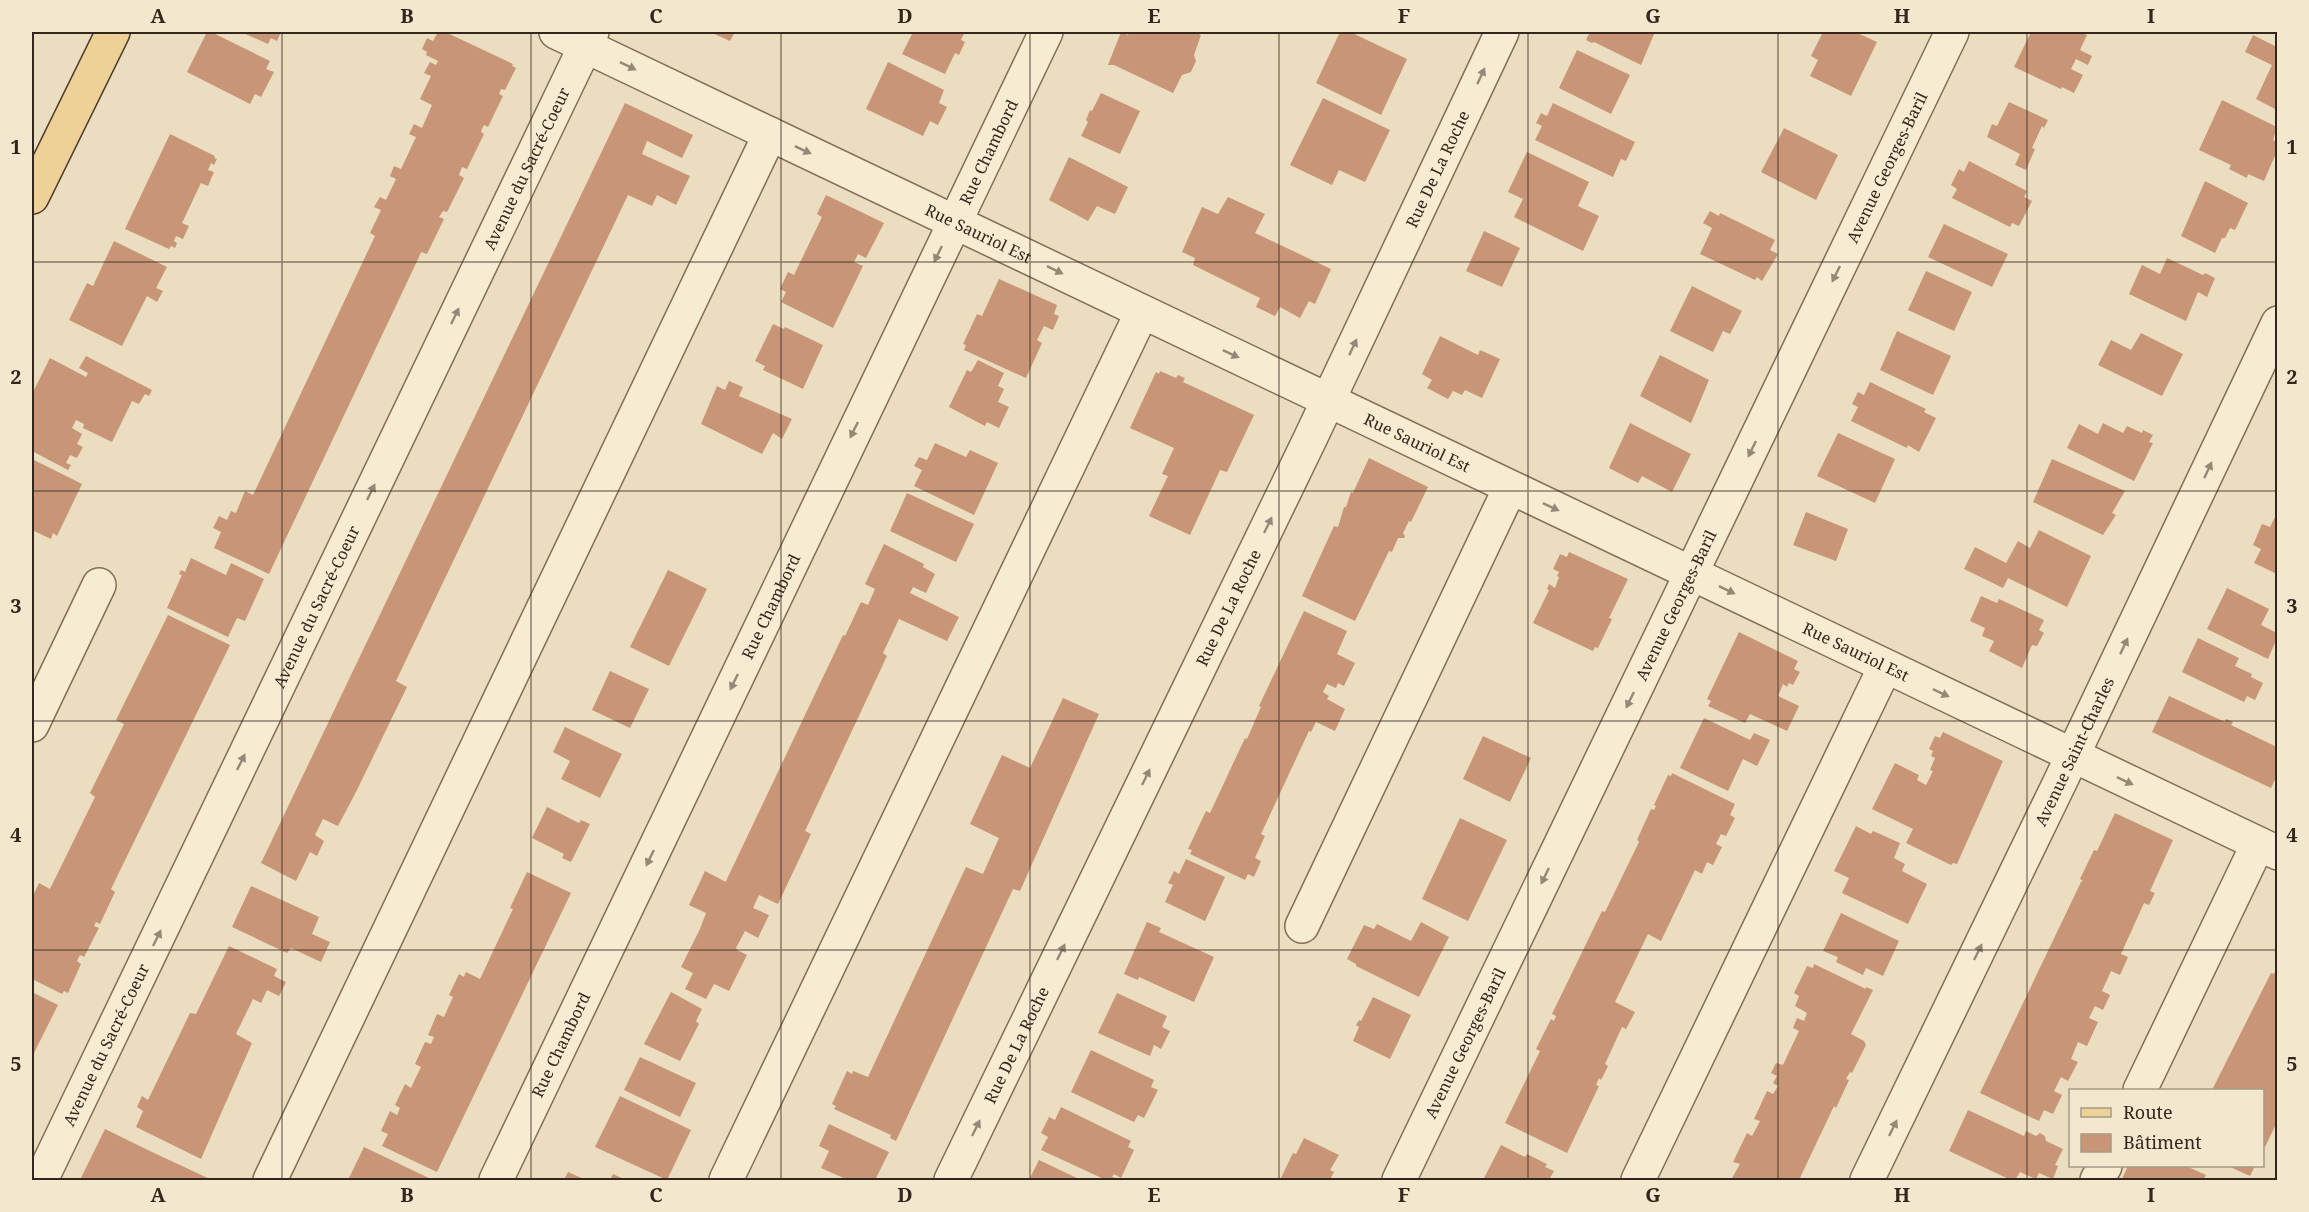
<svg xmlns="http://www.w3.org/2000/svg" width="2309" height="1212" font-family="'Noto Serif',serif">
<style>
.building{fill:#c89676}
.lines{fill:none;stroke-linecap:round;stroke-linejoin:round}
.minor-casing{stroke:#826e58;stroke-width:36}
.major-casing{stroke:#503c2c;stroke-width:36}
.minor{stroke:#f7ebd1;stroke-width:33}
.major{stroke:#eed197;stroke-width:33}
.oneway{fill:#958876}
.grid{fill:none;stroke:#33261c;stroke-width:1.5;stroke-opacity:0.55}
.labels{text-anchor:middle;stroke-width:4.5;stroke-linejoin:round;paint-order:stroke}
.street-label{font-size:16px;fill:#33261c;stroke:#f3e7ce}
.neatline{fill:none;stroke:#33261c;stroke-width:2}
.grid-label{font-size:20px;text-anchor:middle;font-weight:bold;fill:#33261c}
</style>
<rect width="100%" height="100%" fill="#ebddbf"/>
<g class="building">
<polygon points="207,32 211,32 270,61 266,69 274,72 261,97 255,94 250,104 187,72"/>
<polygon points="241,32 281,32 277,41 271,38 268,44"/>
<polygon points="438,32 445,32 513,64 512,66 516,68 505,90 501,89 499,94 503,96 488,127 484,125 482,129 481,132 484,134 467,169 462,167 459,175 464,178 447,212 443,211 439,217 444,219 427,254 421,252 419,257 269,574 214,548 221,532 213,528 219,516 227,520 231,511 236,513 245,491 253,495 375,236 370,233 381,210 374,207 380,197 386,200 396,179 390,176 394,166 401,169 416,137 409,134 414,124 422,128 432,105 420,99 431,76 424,73 430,62 436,65 438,61 426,55 427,52 422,49 427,38 433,41"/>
<polygon points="710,32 735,32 730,41"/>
<polygon points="913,32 965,32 961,40 965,42 959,55 955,53 945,74 902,54"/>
<polygon points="1121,32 1128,35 1129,32 1193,32 1201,35 1194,55 1196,61 1191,72 1182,75 1173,93 1114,65 1108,65"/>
<polygon points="1340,32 1350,32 1407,59 1381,115 1316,83"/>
<polygon points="1590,32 1655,32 1641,65 1594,42 1592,43 1586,40"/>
<polygon points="1823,32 1855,32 1877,42 1851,96 1810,76 1818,60 1811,56"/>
<polygon points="2031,32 2040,34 2041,32 2079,32 2087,35 2080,50 2092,56 2088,65 2076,59 2071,69 2083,75 2074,93 2062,87 2061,89 2014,67"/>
<polygon points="2253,35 2277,47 2277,110 2256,99 2272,65 2245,52"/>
<polygon points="1577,50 1630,75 1611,114 1559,88"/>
<polygon points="888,62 944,90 939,103 947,107 938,125 930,121 923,136 866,109"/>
<polygon points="1101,93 1140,111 1120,154 1081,136 1088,122 1086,120 1090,110 1092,111"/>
<polygon points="1323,98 1390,130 1365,182 1339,170 1332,185 1290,165"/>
<polygon points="2222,100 2277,127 2273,140 2277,142 2277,151 2264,181 2248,174 2247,178 2229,169 2231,165 2199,150"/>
<polygon points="2009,102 2048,120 2044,128 2042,126 2032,148 2035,149 2026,170 2015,165 2020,154 1987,137 1992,124 1997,126"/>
<polygon points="625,103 693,135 682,158 647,141 642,154 690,176 676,205 657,195 652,206 628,195 396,681 407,687 356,792 338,826 323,819 315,835 324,841 317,856 310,852 296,881 261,863"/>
<polygon points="1553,103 1635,142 1626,161 1621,159 1613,177 1535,140 1542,126 1536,123 1541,113 1547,116"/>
<polygon points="1784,128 1838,155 1816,200 1761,172"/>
<polygon points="170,134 215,156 214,158 217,159 214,165 211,163 208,170 214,172 208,186 201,183 182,223 189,226 183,239 176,236 174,241 177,243 175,248 171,246 169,249 125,229"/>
<polygon points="1527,152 1589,182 1578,206 1599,216 1583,251 1514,217 1523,199 1508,192"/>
<polygon points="1069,157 1128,187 1115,214 1097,206 1088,221 1049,200"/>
<polygon points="1969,161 2027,191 2024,197 2032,201 2019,226 2012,223 2010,227 1952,198 1957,189 1951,185 1959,169 1964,172"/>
<polygon points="2205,181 2248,203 2235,230 2230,228 2225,238 2222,238 2215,253 2181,236"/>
<polygon points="826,195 884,223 866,258 858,254 854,262 863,266 833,328 781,302 786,292 780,289 788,272 794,275 822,217 817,214"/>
<polygon points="1228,197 1265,214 1255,233 1331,269 1315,304 1309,301 1300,318 1280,307 1275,316 1256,307 1260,298 1193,265 1195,258 1182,252 1202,207 1218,214"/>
<polygon points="1710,211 1719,216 1720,213 1775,240 1770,250 1778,254 1762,281 1757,277 1755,280 1700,254 1712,228 1703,223"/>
<polygon points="1944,224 2008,254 1992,287 1928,257"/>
<polygon points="1484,231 1520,248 1502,287 1466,271"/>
<polygon points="114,241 167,267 156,288 163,291 157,302 147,296 122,346 69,320 87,283 93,286"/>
<polygon points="2167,258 2203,275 2205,273 2215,278 2207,297 2198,292 2186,321 2129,294 2142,265 2160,274"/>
<polygon points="1926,271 1972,292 1954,331 1908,310"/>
<polygon points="999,279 1057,305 1054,314 1059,316 1053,330 1044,326 1037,340 1042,343 1026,378 964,350 966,345 963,344 977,314 982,316"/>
<polygon points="1692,286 1742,311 1730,334 1723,331 1713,352 1670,331"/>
<polygon points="773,324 784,329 785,327 823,345 803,389 763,370 765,366 755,361"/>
<polygon points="1897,331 1951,356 1933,395 1880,370"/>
<polygon points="2141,333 2183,354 2162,396 2098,365 2111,340 2131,350"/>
<polygon points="1440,336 1478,355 1480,350 1500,359 1482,398 1465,390 1462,395 1453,391 1448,399 1427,388 1432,380 1422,374"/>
<polygon points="1660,355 1709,380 1691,423 1640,396"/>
<polygon points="86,356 152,390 149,396 145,394 139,404 132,401 112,442 83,428 84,424 76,420 72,428 82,434 77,444 83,447 77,458 70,455 66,463 71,465 68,470 32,451 32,394 50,358 86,377 88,373 79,368"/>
<polygon points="978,360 1004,373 998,386 1004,389 998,402 1009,407 999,428 987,422 985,426 949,407 967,370 971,372"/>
<polygon points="1160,371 1176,378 1178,375 1185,378 1183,382 1254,415 1227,472 1220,470 1190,535 1149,516 1168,476 1162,474 1174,448 1130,428 1156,372 1159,374"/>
<polygon points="729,381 743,387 739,396 792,419 782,439 773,433 762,454 701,424 717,386 725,390"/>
<polygon points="1870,382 1926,409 1924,412 1936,418 1919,452 1908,445 1907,448 1851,421 1858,407 1852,404 1858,392 1864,395"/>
<polygon points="1630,423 1691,454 1672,492 1642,476 1638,483 1609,468"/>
<polygon points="2103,423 2123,433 2127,426 2142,433 2143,430 2153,435 2149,442 2153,443 2134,481 2067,448 2079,424 2098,434"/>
<polygon points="1838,433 1895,459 1875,503 1817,476"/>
<polygon points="935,443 966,457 970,450 998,463 974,515 914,486 922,470 914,466 919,457 927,460"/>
<polygon points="1369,458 1428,487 1411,522 1409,521 1403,533 1405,536 1404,538 1398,538 1392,552 1389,551 1355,621 1302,596 1334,526 1338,527 1344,507 1346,507 1351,492 1353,493"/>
<polygon points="32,459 82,484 57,536 53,533 51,539 32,530 34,523 32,522"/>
<polygon points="2052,459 2125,491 2112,513 2116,515 2103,535 2033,502"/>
<polygon points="907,493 974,524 956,562 890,531"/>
<polygon points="1806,512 1848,529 1836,561 1793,545"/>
<polygon points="2277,513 2277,574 2254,563 2261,549 2253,545 2262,524 2270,527"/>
<polygon points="2039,530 2091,556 2067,607 2008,578 2003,588 1964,569 1975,547 2006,563 2018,541 2030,548"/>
<polygon points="884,544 924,564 923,567 935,574 926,593 913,587 910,593 959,617 947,641 899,619 883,653 887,656 805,831 811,834 778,904 759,895 753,908 769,915 758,938 745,931 736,948 737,950 747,955 729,991 714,984 706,999 685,989 693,973 681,967 700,929 706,913 689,905 705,871 726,882 727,879 843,635 845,636 861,602 868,605 875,589 865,584"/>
<polygon points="1569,552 1628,579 1609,618 1612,619 1598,648 1595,647 1593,651 1533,623 1549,590 1547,589 1549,584 1555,588 1559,577 1557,576 1559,572 1553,569 1560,554 1567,557"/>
<polygon points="191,558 226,575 231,563 264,579 245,621 237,618 228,637 167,608 182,575 179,574 181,570 185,572"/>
<polygon points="668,570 707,589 669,666 630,647"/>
<polygon points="2227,588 2269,609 2261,625 2277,633 2277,638 2268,659 2207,629"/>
<polygon points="1981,596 1997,603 1999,599 2044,620 2039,630 2044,633 2037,646 2032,645 2022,668 1989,651 1994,641 1982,636 1985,628 1970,621"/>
<polygon points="1304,611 1347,631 1337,654 1355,663 1344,686 1338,683 1336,688 1327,684 1323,692 1329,696 1327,699 1345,709 1335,731 1316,722 1311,732 1309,731 1261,834 1265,836 1255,858 1261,861 1254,877 1248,874 1245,880 1190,854 1192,850 1188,849 1206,811 1210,813 1245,738 1247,739 1261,707 1259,706"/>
<polygon points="168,615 230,645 111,889 115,892 100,924 96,922 94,926 99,928 84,957 80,955 77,961 81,964 68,993 64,991 62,994 32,979 32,898 39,883 50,889 95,797 90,793 124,724 116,720"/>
<polygon points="1739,632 1798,661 1794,669 1800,672 1793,685 1789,683 1787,687 1783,684 1778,696 1799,706 1787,731 1750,714 1745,723 1708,706 1711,701 1707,699"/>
<polygon points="2198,638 2239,658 2235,666 2252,674 2251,677 2263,683 2255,700 2247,696 2244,702 2182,672"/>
<polygon points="610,671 649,689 630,728 592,710"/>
<polygon points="2169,696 2225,722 2226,719 2233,722 2231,725 2277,747 2277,775 2271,788 2152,732"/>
<polygon points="1063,698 1099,714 1020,891 1013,889 896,1141 890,1138 891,1135 834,1109 836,1106 832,1104 847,1071 852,1074 853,1071 868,1077 966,867 983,874 999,838 970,824 1002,755 1030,768"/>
<polygon points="1704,718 1750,740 1754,733 1770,740 1757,766 1743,759 1728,791 1680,768"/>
<polygon points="565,727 622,754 600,798 561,779 570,761 553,752"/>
<polygon points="1943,732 2003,761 1957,864 1953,863 1951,865 1906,843 1913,829 1872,809 1895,763 1919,775 1917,780 1926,785 1933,771 1930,770 1935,758 1931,756 1933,751 1929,749 1935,736 1940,738"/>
<polygon points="1483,736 1531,758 1510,802 1463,779"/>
<polygon points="1672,773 1735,804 1730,815 1735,818 1726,836 1721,834 1716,844 1722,847 1713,865 1707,862 1702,874 1695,870 1661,941 1648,934 1615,1002 1635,1012 1626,1029 1622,1027 1605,1064 1608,1066 1601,1080 1599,1078 1596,1085 1599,1086 1567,1153 1505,1123 1540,1051 1536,1049 1551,1019 1554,1021 1556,1016 1552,1014 1602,911 1605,912 1638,844 1639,841 1637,840 1651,809 1654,810 1656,806 1654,805 1668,775 1671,776"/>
<polygon points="547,807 579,823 581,820 590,824 571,862 562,858 564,854 532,838"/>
<polygon points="2115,813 2173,840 2150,891 2155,893 2149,905 2144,903 2121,954 2128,957 2120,975 2111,971 2102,991 2110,995 2103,1010 2095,1006 2089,1018 2098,1022 2087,1046 2078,1042 2071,1059 2078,1062 2068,1081 2061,1077 2054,1091 2062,1095 2053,1114 2044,1110 2039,1121 1980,1093 2081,882 2083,881 2080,879 2094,850 2097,851"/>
<polygon points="1460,818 1507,840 1468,921 1422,899"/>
<polygon points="1856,826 1871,834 1873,831 1900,843 1894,858 1905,864 1902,871 1927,884 1908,924 1842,893 1849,878 1834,871"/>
<polygon points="1186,859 1225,877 1205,921 1165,902 1173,885 1168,883 1174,871 1179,874"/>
<polygon points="527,872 571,893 437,1172 382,1146 388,1134 381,1131 390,1111 397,1115 400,1108 395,1105 405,1084 411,1088 416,1077 421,1067 415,1064 425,1042 431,1044 434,1037 428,1035 437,1014 444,1017 453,997 449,995 459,974 464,977 466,972 480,979 513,909 510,908"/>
<polygon points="251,886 319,917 312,934 330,942 321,962 291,948 287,953 232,927"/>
<polygon points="1841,913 1899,941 1883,976 1866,968 1863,975 1836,962 1838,957 1823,951"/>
<polygon points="1147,922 1161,928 1159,932 1214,957 1194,1002 1139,977 1138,980 1124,974"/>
<polygon points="1421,922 1449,937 1419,997 1356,966 1356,964 1347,959 1364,925 1374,929 1377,924 1411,941"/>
<polygon points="229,946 277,969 274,976 286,982 279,996 267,990 261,1003 253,999 236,1034 252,1043 201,1159 136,1127 143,1111 137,1107 142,1096 148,1100 190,1013 196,1014"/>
<polygon points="1814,964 1866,989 1866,987 1873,990 1851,1034 1864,1041 1866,1045 1852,1073 1850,1072 1846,1079 1849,1080 1836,1108 1834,1106 1799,1180 1731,1180 1740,1164 1733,1162 1747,1133 1752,1136 1760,1121 1754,1119 1767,1091 1773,1094 1778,1086 1773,1083 1777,1076 1771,1073 1776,1063 1783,1065 1799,1031 1793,1028 1797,1018 1804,1021 1807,1013 1795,1006 1799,996 1794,993 1807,966 1813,968"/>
<polygon points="2277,966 2277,1112 2275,1118 2278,1120 2265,1147 2262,1147 2262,1090 2217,1090 2213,1088 2271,973 2274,974"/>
<polygon points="32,992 58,1005 33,1055 32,1054"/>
<polygon points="671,992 702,1009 696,1021 699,1024 680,1061 644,1044"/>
<polygon points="1117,993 1167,1016 1162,1027 1170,1031 1161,1049 1154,1045 1150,1056 1098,1033"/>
<polygon points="1373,997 1411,1015 1390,1059 1353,1041 1359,1027 1356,1025 1359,1020 1361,1021"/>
<polygon points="1091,1050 1154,1080 1151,1087 1158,1090 1144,1118 1138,1115 1134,1122 1071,1092"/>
<polygon points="640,1057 696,1083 680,1117 624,1090"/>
<polygon points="620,1096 691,1130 667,1180 595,1147"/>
<polygon points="1061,1107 1131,1141 1128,1147 1134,1150 1121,1178 1114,1174 1112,1177 1116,1178 1115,1180 1106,1180 1041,1150 1048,1137 1041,1133 1049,1117 1055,1120"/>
<polygon points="1968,1110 2024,1136 2026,1131 2036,1136 2040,1133 2045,1136 2046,1141 2063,1149 2055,1165 2058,1166 2053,1179 2039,1173 2036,1179 2020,1172 2015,1180 2011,1180 1949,1151"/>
<polygon points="829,1124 889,1152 875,1180 848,1180 821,1168 829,1151 819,1146"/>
<polygon points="105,1129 152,1152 212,1180 80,1180"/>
<polygon points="1304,1138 1339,1155 1330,1170 1334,1172 1330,1180 1280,1180 1293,1153 1296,1154"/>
<polygon points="1501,1145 1525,1157 1527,1154 1547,1164 1545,1167 1554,1171 1549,1180 1483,1180"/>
<polygon points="364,1147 433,1180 348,1180"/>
<polygon points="1039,1160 1081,1180 1029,1180"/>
<polygon points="2128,1166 2186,1166 2206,1175 2203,1180 2124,1180 2122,1179"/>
<polygon points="2228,1166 2255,1166 2250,1176"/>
<polygon points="568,1172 586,1180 564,1180"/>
<polygon points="613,1174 626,1180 610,1180"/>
</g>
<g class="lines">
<defs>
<g id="minor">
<path id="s1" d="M556,32L2278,853"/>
<polyline points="32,725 99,585"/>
<polyline points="1302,926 1510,488"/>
<polyline points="2140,1090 2258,844"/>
<path id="s2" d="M41,1180L592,32"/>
<polyline points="270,1180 770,134"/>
<path id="s3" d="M496,1180L1046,32"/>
<polyline points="726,1180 1142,312"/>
<path id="s4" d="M951,1180L1310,439L1502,32"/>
<path id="s5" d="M1399,1180L1952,32"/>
<polyline points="1638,1180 1885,667"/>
<path id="s6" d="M1867,1180L2060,782L2278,323"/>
<polyline points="2097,1180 2105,1166"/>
</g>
<polyline id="major" points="32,197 113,32"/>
</defs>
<use href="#minor" class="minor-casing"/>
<use href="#major" class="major-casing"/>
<use href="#minor" class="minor"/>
<use href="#major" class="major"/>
</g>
<defs><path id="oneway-solid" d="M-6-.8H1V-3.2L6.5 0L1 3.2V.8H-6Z" transform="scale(1.5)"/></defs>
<g class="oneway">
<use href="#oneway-solid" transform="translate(628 66) rotate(26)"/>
<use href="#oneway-solid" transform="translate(1481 76) rotate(-65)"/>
<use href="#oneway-solid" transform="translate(803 150) rotate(25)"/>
<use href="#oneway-solid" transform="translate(938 254) rotate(116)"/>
<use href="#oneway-solid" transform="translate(1055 270) rotate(26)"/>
<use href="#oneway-solid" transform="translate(1836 274) rotate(116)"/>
<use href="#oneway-solid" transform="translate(455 316) rotate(-64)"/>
<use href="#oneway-solid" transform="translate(1353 347) rotate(-65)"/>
<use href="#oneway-solid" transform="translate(1231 354) rotate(25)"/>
<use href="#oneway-solid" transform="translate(854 430) rotate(116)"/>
<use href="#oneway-solid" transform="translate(1752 449) rotate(116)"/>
<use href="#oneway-solid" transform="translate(2208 470) rotate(-65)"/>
<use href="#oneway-solid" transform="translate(371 492) rotate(-64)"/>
<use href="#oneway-solid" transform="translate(1551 507) rotate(25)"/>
<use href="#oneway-solid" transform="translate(1268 525) rotate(-64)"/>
<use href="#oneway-solid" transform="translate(1727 590) rotate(26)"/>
<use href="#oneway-solid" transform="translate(2124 646) rotate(-65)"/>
<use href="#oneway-solid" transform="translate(734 682) rotate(116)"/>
<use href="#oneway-solid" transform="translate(1941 693) rotate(25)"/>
<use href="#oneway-solid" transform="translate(1630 700) rotate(116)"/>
<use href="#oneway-solid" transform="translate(241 762) rotate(-64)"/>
<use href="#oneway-solid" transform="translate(1146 777) rotate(-64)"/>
<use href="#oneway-solid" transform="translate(2125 781) rotate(25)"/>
<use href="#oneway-solid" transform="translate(650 858) rotate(116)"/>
<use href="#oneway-solid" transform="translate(1545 876) rotate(116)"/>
<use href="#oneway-solid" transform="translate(157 938) rotate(-64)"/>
<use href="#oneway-solid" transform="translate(1061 952) rotate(-64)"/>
<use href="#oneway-solid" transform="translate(1978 952) rotate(-64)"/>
<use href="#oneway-solid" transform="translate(976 1128) rotate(-64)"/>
<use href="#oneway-solid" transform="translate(1893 1128) rotate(-64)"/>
</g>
<path class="grid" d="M282,32V1180M531,32V1180M781,32V1180M1030,32V1180M1279,32V1180M1528,32V1180M1778,32V1180M2027,32V1180M32,262H2278M32,491H2278M32,721H2278M32,950H2278"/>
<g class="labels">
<g class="street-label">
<text dy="6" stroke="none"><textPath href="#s3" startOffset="1140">Rue Chambord</textPath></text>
<text dy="6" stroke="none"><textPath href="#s2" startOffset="1122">Avenue du Sacré-Coeur</textPath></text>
<text dy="6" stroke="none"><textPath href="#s4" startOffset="1122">Rue De La Roche</textPath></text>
<text dy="6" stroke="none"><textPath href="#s5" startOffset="1124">Avenue Georges-Baril</textPath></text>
<text dy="6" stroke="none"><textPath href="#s1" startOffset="468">Rue Sauriol Est</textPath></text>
<text dy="6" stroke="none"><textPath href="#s1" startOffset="954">Rue Sauriol Est</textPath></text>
<text dy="6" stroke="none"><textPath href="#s2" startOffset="636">Avenue du Sacré-Coeur</textPath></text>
<text dy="6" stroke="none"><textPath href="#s3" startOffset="636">Rue Chambord</textPath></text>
<text dy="6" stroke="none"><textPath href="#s5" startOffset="638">Avenue Georges-Baril</textPath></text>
<text dy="6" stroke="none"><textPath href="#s4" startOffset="636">Rue De La Roche</textPath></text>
<text dy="6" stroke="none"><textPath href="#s1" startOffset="1440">Rue Sauriol Est</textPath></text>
<text dy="6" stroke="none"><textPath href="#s6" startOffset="476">Avenue Saint-Charles</textPath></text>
<text dy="6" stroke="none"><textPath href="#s2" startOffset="150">Avenue du Sacré-Coeur</textPath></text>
<text dy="6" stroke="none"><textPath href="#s3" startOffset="150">Rue Chambord</textPath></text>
<text dy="6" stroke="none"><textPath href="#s4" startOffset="150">Rue De La Roche</textPath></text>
<text dy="6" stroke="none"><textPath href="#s5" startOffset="152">Avenue Georges-Baril</textPath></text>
</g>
</g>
<rect width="2309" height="1212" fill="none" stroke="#f3e7ce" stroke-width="66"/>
<rect x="2069" y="1089" width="195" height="78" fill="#f3e7ce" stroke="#a69a87" stroke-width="1.5"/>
<rect x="2081" y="1108" width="30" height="9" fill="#eed197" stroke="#a69a87" stroke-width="1.5"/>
<text x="2123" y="1119" font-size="18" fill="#33261c">Route</text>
<rect x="2081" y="1134" width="30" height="18" fill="#c89676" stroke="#a69a87" stroke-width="1.5"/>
<text x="2123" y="1149" font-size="18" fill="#33261c">Bâtiment</text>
<rect x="33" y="33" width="2243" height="1146" class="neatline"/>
<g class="grid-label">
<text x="158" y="23">A</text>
<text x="407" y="23">B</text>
<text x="656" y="23">C</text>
<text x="905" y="23">D</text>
<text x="1154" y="23">E</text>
<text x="1404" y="23">F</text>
<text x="1653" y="23">G</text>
<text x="1902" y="23">H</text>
<text x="2151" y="23">I</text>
<text x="16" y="154">1</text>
<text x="2292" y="154">1</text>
<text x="16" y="384">2</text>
<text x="2292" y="384">2</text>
<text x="16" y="613">3</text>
<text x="2292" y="613">3</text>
<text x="16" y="842">4</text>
<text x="2292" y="842">4</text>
<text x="16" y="1071">5</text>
<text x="2292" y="1071">5</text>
<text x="158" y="1202">A</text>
<text x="407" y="1202">B</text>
<text x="656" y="1202">C</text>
<text x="905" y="1202">D</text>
<text x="1154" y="1202">E</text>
<text x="1404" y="1202">F</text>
<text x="1653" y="1202">G</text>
<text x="1902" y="1202">H</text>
<text x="2151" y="1202">I</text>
</g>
</svg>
